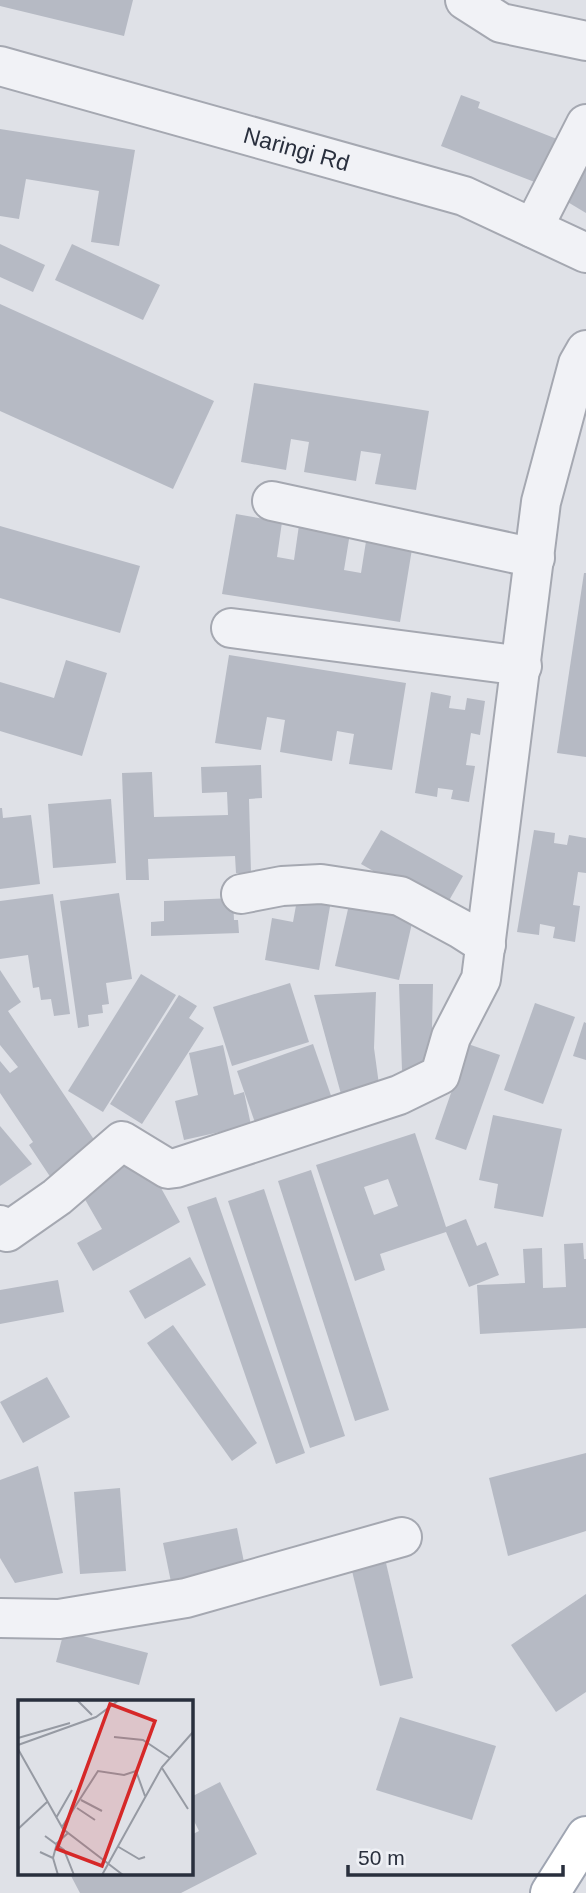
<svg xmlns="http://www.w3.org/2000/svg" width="586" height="1893" font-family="Helvetica,sans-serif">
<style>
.building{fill:#b6bac4;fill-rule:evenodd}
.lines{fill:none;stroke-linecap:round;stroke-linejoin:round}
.minor-casing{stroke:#a5a8b1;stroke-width:42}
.major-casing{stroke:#9fa5b2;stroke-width:42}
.minor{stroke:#f1f2f6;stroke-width:38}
.major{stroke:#fff;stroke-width:38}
.labels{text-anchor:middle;stroke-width:6;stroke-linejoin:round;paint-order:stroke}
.street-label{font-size:23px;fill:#292f3d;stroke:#eef0f5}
.inset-road{fill:none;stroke:#969aa3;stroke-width:2}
.view{fill:#d62828;fill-opacity:0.15;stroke:#d62828;stroke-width:3.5}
.inset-edge{fill:none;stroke:#292f3d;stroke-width:3.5}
</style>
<rect width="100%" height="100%" fill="#dfe1e7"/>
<g class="building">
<polygon points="0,0 133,0 124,36 0,6"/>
<polygon points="461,95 480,102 478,108 562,141 545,186 441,146"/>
<polygon points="0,129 135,150 119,246 91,242 99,191 26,179 19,219 0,216"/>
<polygon points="586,155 586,213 561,198"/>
<polygon points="0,244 45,265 33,292 0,277"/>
<polygon points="72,244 160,285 143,320 55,280"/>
<polygon points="0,304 214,401 173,489 0,411"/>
<polygon points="254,383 429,411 416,490 375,484 381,454 361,451 356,481 304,472 309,442 291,439 286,470 241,462"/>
<polygon points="236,514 282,522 277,557 294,560 299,525 350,533 344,570 361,573 367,535 413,543 400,622 222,594"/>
<polygon points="0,526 140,566 120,633 0,598"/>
<polygon points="584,573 586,573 586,757 557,753"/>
<polygon points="229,655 406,683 392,770 349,764 354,734 337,731 332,761 280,752 285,720 267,717 261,750 215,743"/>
<polygon points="66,660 107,673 82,756 0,731 0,682 54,698"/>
<polygon points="431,692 451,696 449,708 465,710 467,698 485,701 480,735 471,733 466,765 475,766 469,802 451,799 453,790 438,788 437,797 415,793"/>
<polygon points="261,765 262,798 249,799 251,873 236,873 235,856 148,859 149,880 126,880 122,773 152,772 154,817 228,815 227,792 202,793 201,767"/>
<polygon points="111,799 116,863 53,868 48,804"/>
<polygon points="0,808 2,808 3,818 31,815 40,884 0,889"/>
<polygon points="381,830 463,876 443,911 361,864"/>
<polygon points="534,830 555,833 554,843 567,845 569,835 586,838 586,873 578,872 573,905 580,906 575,942 553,938 555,927 540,924 539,935 517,932"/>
<polygon points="299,889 332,895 319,970 265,960 272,918 293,922"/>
<polygon points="119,893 132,979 106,983 109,1004 102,1005 103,1013 88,1015 89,1026 78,1028 60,901"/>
<polygon points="53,894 70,1014 54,1016 51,999 41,1000 39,987 33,988 28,955 0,959 0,901"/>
<polygon points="351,896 415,910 399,980 335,966"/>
<polygon points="233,898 234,920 238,920 239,933 151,936 151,922 164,921 164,901"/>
<polygon points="0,970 21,1002 8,1011 101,1150 53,1181 29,1145 33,1142 0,1093 0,1061 10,1073 18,1067 0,1045"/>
<polygon points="141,974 176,995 103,1112 68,1091"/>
<polygon points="290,983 309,1042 232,1066 213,1007"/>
<polygon points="399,984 433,984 432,1029 436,1069 402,1070"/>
<polygon points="376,992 374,1048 380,1092 344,1105 314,995"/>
<polygon points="179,995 197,1006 189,1018 204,1028 142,1124 110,1104"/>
<polygon points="535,1003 575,1017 543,1104 504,1090"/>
<polygon points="584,1022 586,1023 586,1060 573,1056"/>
<polygon points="313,1044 335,1107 259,1134 237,1071"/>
<polygon points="468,1044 500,1055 466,1150 435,1139"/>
<polygon points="223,1045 234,1095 244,1092 251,1125 184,1140 175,1101 198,1095 189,1053"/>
<polygon points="493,1115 562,1129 543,1217 494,1208 498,1184 479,1180"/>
<polygon points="0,1126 32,1164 0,1186"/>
<path d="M415,1133L446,1227L466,1219L477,1246L486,1242L499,1275L469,1287L446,1232L380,1254L385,1270L355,1281L316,1165ZM388,1179L398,1206L374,1215L364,1187Z"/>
<polygon points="142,1154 180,1222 93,1271 77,1243 102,1229 79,1189"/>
<polygon points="311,1170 389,1410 355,1421 278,1181"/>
<polygon points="264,1189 345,1436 310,1448 228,1201"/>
<polygon points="216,1197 305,1453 276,1464 187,1207"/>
<polygon points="583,1243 584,1259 586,1259 586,1328 480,1334 477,1285 525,1283 523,1249 542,1248 543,1288 566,1287 564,1244"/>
<polygon points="190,1257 206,1285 145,1319 129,1291"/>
<polygon points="58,1280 64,1312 0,1324 0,1290"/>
<polygon points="173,1325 257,1443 232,1461 147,1343"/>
<polygon points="47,1377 70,1417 23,1443 0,1402"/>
<polygon points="586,1453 586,1531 508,1556 489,1478"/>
<polygon points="38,1466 63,1573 15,1583 0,1558 0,1480"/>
<polygon points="120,1488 126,1571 80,1574 74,1492"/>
<polygon points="237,1528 245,1567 171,1582 163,1543"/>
<polygon points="386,1563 413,1678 380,1686 352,1571"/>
<polygon points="586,1594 586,1692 556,1712 511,1645"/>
<polygon points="64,1631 148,1653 139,1685 56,1662"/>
<polygon points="400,1717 496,1746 472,1820 376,1790"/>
<polygon points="220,1782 257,1854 181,1893 80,1893 70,1874 191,1874 191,1835 199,1831 191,1815 191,1797"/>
</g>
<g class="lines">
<defs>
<g id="minor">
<polyline points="465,0 501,23 586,41"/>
<path id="s1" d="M0,66L464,196L586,253"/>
<polyline points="533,228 586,124"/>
<polyline points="272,501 535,558"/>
<polyline points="231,628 522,666"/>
<polyline points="241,894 282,886 321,884 400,896 461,929 486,945"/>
<polyline points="0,1225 7,1232 57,1197 122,1141 168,1169 176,1168 399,1095 440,1075 451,1037 481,979 541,502 578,364 586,350"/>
<polyline points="0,1618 59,1619 186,1598 402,1537"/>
</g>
<polyline id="major" points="550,1893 586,1836"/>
</defs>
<use href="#minor" class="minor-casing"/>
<use href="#major" class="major-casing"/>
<use href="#minor" class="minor"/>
<use href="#major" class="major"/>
</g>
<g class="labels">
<g class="street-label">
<text dy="8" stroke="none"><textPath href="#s1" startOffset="308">Naringi Rd</textPath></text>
</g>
</g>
<g transform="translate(18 1700)">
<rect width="175" height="175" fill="#dfe1e7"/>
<path class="inset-road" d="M59,0L74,15M96,37L125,40L152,58M0,38L52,23M0,45L78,17L101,0M0,49L45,129L105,175M144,68L170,109M63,100L84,111M59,108L77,120M38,118L54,90M44,127L80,71L106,75L118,71L127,96M0,129L29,102M27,136L46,150L56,175M99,146L121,159L127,157M22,152L35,158L40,175M35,158L39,143L50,133M84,175L144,67L175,32"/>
<path class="view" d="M92,4L137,21L84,166L39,149Z"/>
<rect width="175" height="175" class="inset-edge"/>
</g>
<path d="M348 1865v10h215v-10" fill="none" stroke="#292f3d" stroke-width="3.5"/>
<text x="358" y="1865" font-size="21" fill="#292f3d" stroke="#eef0f5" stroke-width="5" paint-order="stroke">50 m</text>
</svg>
